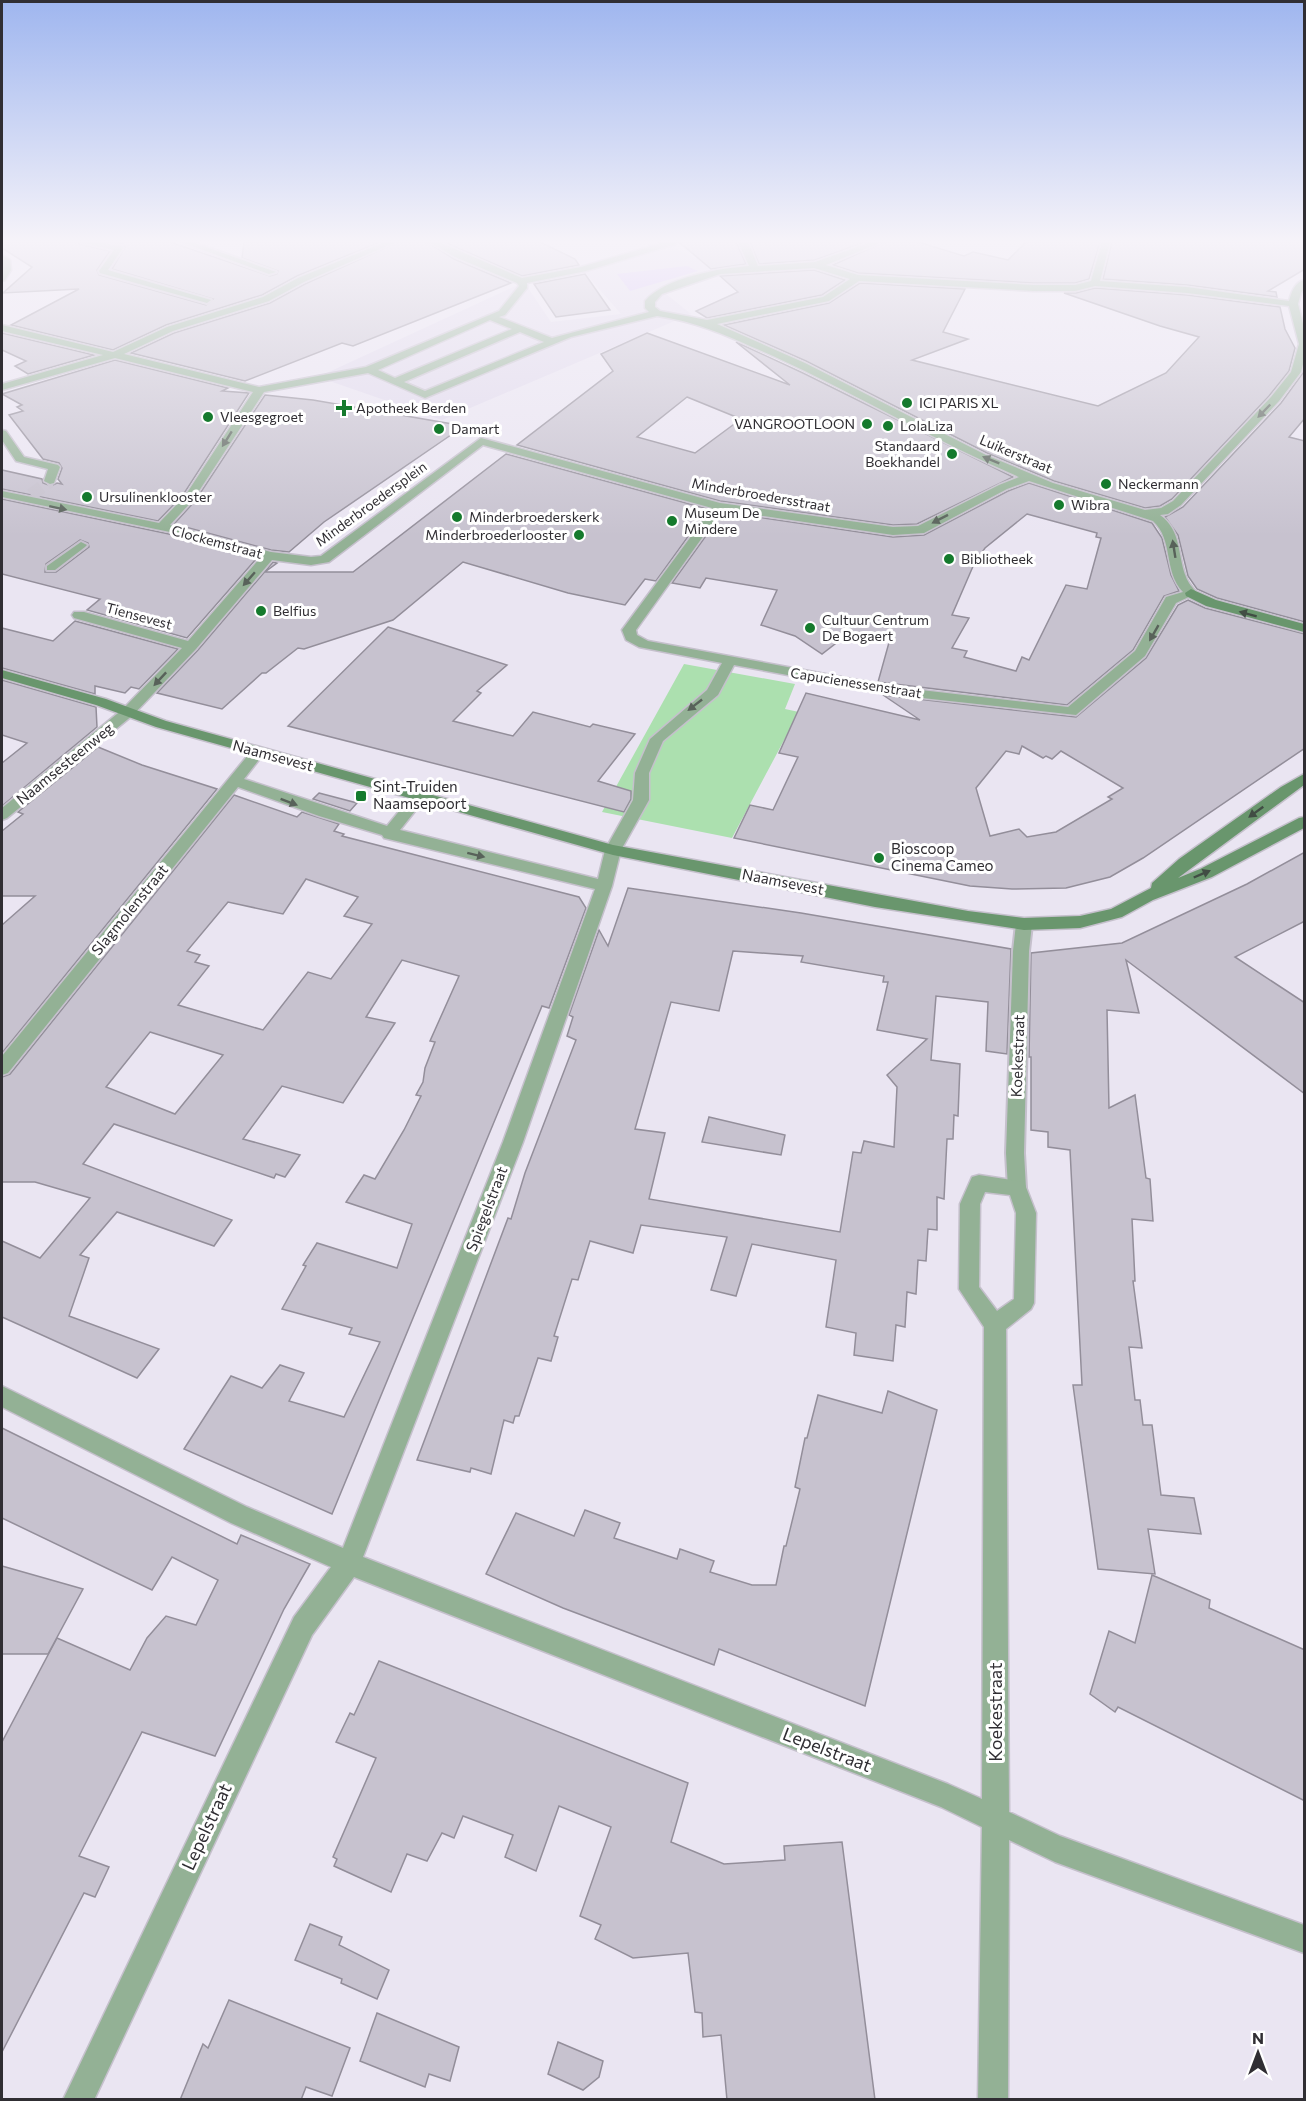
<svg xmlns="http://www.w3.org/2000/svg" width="1306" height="2101" font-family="Commissioner,sans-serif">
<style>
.built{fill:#e0d9ec}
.green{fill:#ace0af}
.water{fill:#d3bafa}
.building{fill:#c7c2cf;stroke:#938e9a;stroke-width:1.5;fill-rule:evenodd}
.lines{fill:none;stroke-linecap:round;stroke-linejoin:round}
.street-tunnel{stroke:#c5c0cc;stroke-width:13;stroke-dasharray:13 6;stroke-linecap:butt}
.lane-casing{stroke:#c5c0cc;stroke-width:4}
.street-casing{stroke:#c5c0cc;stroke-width:3}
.secondary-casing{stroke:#c5c0cc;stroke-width:3}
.lane{fill:#93b195;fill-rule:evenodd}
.street{fill:#93b195;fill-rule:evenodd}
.secondary{fill:#69966d;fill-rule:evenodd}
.oneway{fill:#58625a}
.oneway2{fill:#414d44}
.poi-dot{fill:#157a2d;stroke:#fff;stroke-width:2}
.labels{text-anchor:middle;stroke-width:6;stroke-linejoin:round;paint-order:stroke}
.far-poi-label{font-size:14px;fill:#302e33;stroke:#fff;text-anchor:start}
.far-street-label{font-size:14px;fill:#302e33;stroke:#fff}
.street-label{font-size:15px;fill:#302e33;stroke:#fff}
.poi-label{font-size:15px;fill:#302e33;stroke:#fff;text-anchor:start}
.near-street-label{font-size:18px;fill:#302e33;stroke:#fff}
</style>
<rect width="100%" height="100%" fill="#eae5f2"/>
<polygon class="built" points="665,243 726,273 665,293 691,314 442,420 318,377 524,282 551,322 621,314 580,267"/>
<polygon class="green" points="684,664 795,684 785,709 799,712 732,838 602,812"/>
<polygon class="water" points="687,266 698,271 630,291 617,274"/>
<g class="building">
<polygon points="2,242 78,242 79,244 110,251 97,270 99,275 206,305 213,299 112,269 125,247 122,244 108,242 170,242 270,276 277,274 278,271 242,258 244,242 380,242 297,276 262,295 166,325 113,350 11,325 79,289 3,293 32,267 2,248"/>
<polygon points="398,242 427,242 454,259 511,283 353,346 342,343 245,381 131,353 174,333 270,303 305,284"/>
<polygon points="444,242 540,242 575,259 579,265 522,276"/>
<polygon points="679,242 736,242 746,264 711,269"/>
<polygon points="750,242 865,242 815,260 759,264"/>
<polygon points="884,242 918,242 964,256 973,252 1008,260 1026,242 1100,242 1089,279 1075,283 1034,283 858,273 833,265"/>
<polygon points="1112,242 1305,242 1305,269 1268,291 1276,292 1277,297 1187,285 1103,279"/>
<polygon points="814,270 845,280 822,295 707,318 696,311 738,292 720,276"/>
<polygon points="585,274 610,310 556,317 534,284"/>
<polygon points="860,283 965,289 943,332 968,339 912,360 1098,406 1166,373 1199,337 1160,326 1064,293 1076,293 1095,288 1187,295 1280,307 1285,329 1295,348 1289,371 1269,396 1172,499 1160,506 1145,508 1054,481 987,453 806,361 724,325 829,303"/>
<polygon points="2,333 94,355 28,374 15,366 26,361 2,350"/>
<path d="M647,333L790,385L736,342L803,373L1013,477L917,524L893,525L720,501L517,445L613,371L601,354ZM687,397L741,419L695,453L637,437Z"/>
<polygon points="115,360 228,388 222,391 249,393 183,495 158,521 2,489 2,470 42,479 43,483 51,486 57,483 62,484 58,479 62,468 59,463 43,459 9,415 23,411 17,407 22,405 2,394"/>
<polygon points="1305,367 1305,418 1289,437 1305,441 1305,622 1217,598 1197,589 1188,576 1178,535 1165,517 1183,507 1281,403 1303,373"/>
<polygon points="265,395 313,400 464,426 324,522 289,552 271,550 174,524 195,501"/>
<polygon points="506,454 708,509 656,581 645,579 625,605 568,593 463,562 393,620 304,649 298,648 266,673 262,673 222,709 157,693 198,650 273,562 277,563 265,572 353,572"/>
<path d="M1029,483L1152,523L1162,538L1171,575L1179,591L1164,596L1133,650L1067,705L878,682L890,639L848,634L822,654L795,636L761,625L777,590L706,578L700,588L672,583L723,512L893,537L924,535L1008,491ZM1027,514L1097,533L1096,537L1101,538L1087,589L1066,585L1029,660L1022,657L1016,671L964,657L967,651L952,648L969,618L952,615L974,564L985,548Z"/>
<path d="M2,499L169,534L257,558L187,638L87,610L100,599L2,574ZM80,540L88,543L89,547L56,572H45L46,564Z"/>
<path d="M1188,600L1205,608L1305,634V748L1143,858L1110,877L1066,888L1012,889L970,886L734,838L750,805L773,810L798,757L779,753L806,693L920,720L883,695L1076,717L1146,658L1178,605ZM1022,746L1043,758L1046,756L1052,759L1061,751L1123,788L1108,797L1112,799L1056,832L1027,837L1019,829L990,836L976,788L1006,751L1019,754Z"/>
<polygon points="75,621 178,649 139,689 131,687 125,693 95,686 95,694 2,668 2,628 53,641"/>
<polygon points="388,627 507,665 477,691 481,693 453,721 513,736 533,712 590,727 593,724 635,734 598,781 631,791 631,799 624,812 288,726"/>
<polygon points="2,680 96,707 97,727 2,806 2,763 27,743 2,735"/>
<polygon points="98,747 142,765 217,789 2,1053 2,925 35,896 2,896 2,831 23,814 18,812"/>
<polygon points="319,793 357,803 350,811 313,799"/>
<path d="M234,795L297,817L302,812L339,824L334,831L344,834L342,836L579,897L586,908L549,1008L542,1006L332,1514L184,1449L231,1376L262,1388L280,1365L304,1373L289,1401L344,1417L380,1342L349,1334L352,1328L282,1309L306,1266L303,1265L317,1243L397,1268L412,1224L346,1202L364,1175L375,1179L404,1130L421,1096L416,1095L423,1082L425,1068L435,1042L430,1041L459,976L402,960L366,1017L395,1023L343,1103L282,1086L243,1139L300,1155L285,1177L276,1174L274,1178L114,1124L83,1164L232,1220L214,1246L117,1212L80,1255L89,1258L69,1316L159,1349L137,1378L2,1317V1241L40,1258L90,1198L35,1182H2V1077L10,1074ZM306,879L358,897L344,916L372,924L331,979L308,972L263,1030L178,1005L209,966L195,962L200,955L187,951L228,902L283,914ZM150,1032L223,1055L175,1114L106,1087Z"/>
<polygon points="1305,852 1305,921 1235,957 1305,1003 1305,1094 1126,960 1139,1013 1107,1010 1109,1108 1135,1095 1146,1178 1150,1179 1153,1221 1132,1219 1135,1281 1133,1281 1142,1348 1129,1347 1135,1400 1140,1400 1143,1425 1152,1425 1161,1495 1194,1498 1201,1534 1148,1529 1155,1574 1098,1569 1073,1385 1082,1385 1070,1150 1048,1147 1048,1132 1031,1130 1031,1057 1029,1057 1031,953 1122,943 1247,884"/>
<path d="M628,888L801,913L1011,949L1007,1054L986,1051L988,1002L936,996L931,1060L960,1064L958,1116L954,1115L953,1139H947L944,1199L937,1197V1230L928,1229L926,1261L918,1260L916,1294L907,1292L905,1327L896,1325L893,1361L854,1355L856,1333L826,1327L836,1260L752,1244L736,1296L711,1290L727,1237L641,1225L633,1253L590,1241L578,1280L572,1279L554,1336L558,1337L551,1361L538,1358L519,1416H515L513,1423L504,1420L491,1474L471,1468L470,1472L417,1460L508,1218L511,1219L525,1173L576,1040L567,1036L573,1017L569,1015L599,930L608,946ZM733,951L803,956L801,962L884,976L883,982H888L877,1030L927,1039L887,1075L897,1087L894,1147L864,1141L861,1153L853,1152L840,1232L649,1199L665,1133L635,1129L671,1002L719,1011Z"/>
<polygon points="709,1117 785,1135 781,1155 702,1142"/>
<polygon points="888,1391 937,1410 865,1706 719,1649 714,1665 563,1608 486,1574 516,1513 574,1536 585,1510 620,1523 614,1538 677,1559 680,1549 714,1561 710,1572 752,1585 776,1585 784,1546 786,1546 800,1489 795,1487 805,1438 807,1438 818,1395 882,1413"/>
<polygon points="2,1428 237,1544 241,1535 310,1564 284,1609 215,1756 142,1732 79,1856 109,1867 95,1897 84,1893 2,2052 2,1742 57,1638 130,1670 147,1638 166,1616 196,1625 218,1580 172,1557 152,1590 2,1518"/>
<polygon points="2,1566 83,1589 48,1654 2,1654"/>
<polygon points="1152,1575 1210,1600 1209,1608 1305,1650 1305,1801 1118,1707 1115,1712 1090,1694 1109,1631 1135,1643"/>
<polygon points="379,1661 688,1783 671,1842 724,1864 785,1860 784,1846 842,1842 875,2100 727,2100 721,2035 703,2037 702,2013 695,2012 688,1953 633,1958 595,1939 601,1925 580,1916 611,1827 559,1806 536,1871 505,1857 513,1835 463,1816 454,1838 442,1833 427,1861 407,1854 391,1892 334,1866 337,1859 333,1857 376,1758 336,1742 350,1713 354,1715"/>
<polygon points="310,1924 342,1937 339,1945 389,1970 377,1999 341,1983 342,1979 295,1960"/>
<polygon points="229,2000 350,2048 332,2096 306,2087 301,2100 180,2100 203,2044 208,2048"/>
<polygon points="377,2013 459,2047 450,2081 429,2074 425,2087 360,2061"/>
<polygon points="558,2042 603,2061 599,2077 583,2090 548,2074"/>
</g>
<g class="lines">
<polyline class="street-tunnel" points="31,495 50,481"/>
<defs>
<g id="lane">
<polygon points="80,242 96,242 122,246 123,248 108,270 211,300 207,303 100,273 99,271 114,250"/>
<polygon points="181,242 192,242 276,272 269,274"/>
<polygon points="81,542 87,545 85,547 55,570 47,570 47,566"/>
<polygon points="1024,919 1032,924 1029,951 1024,1153 1026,1188 1023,1193 1017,1195 1011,1193 1008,1188 1006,1153 1013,951 1016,924"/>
</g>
<g id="street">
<path d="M385,242H396L304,282L269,301L173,331L124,354L259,387L366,367L499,311L519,286L517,283L455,257L429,242H439L522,278L581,267L665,242H677L676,244L586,271L527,283V288L505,315L499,317L552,338L649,312L645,308V301C664,278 720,268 749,266L738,242H747L749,244L758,266L815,262L871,242H882L826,265L858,275L1034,285H1075L1091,281L1102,242H1110L1100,281L1187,287L1289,301C1291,293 1295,282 1304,280V288L1301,293L1298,304L1304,328V360L1301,372L1279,401L1181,505L1168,514L1160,515C1182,531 1177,554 1186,577C1188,583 1193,588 1197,593L1176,603L1145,656L1076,715L895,695L734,665L718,695L663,741L649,773V800L621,850L612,886L523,1142L363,1557L948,1784L982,1799L984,1327L959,1289L960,1204L972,1177L979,1175L1024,1182L1036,1213L1034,1303L1031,1309L1006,1329L1009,1812L1060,1836L1304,1925V1953L1055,1862L1009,1840L1008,2100H978L982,1827L941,1807L354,1577L312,1635L94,2100H63L294,1617L331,1567L231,1523L2,1407V1386L247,1507L343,1548L503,1142L595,889L384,838L382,835L319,816L238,787L8,1073L2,1075V1056L253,749L258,748L265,752L244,779L387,826L414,793H424L427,796L400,830L598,879L605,850L633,800L635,773L650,739L707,690L722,663L639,647L626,640L622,630L712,508L483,445L329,562L311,565L272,560L196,649L133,715L7,818L2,820V808L123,709L182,648L74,618L72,615L74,612H84L188,641L261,557L170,532L2,497V491L159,523L185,496L253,392L115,358L2,390V384L103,355L2,331V325L113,352L167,327L263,297L298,278ZM814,268L850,279L823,297L707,320L660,311L655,307V302L662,294L720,274ZM859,281L1034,291H1075L1095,286L1187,293L1289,306L1299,344L1291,372L1271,397L1173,501L1161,508L1145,510L1053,483L986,455L805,363L717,324L829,301ZM657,316C703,323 731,338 773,356C856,394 935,441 1019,477L999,485L918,526L893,527L720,503L481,438L321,556L311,557L271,552L170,525L193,500L264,392L368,373L425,398L571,337ZM490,320L512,329L395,378L378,370ZM520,332L544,342L425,391L404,382ZM1029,481L1153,521C1174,540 1163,571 1183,592L1166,597L1135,651L1068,707L895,687L648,641L637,635L636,630L722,510L893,535L924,533L1007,489ZM985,1192L1010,1195L1016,1213L1014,1299L997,1311L979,1287L980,1204Z"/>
<polygon points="2,255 10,260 11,270 5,280 2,281"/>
<polygon points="2,430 6,431 24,457 58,465 60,467 54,483 50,484 44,481 48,469 16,461 2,440"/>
</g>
<g id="secondary">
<polygon points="1191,589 1216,600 1304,624 1304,632 1206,606 1186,596 1185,593"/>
<polygon points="2,670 106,699 166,721 613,845 968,911 1024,918 1080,916 1111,909 1151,888 1152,883 1179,859 1281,787 1304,774 1304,785 1178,878 1200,869 1299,818 1304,817 1304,828 1212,877 1153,900 1122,917 1080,928 1024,930 875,907 613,855 156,727 96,705 2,678"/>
</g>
</defs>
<use href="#lane" class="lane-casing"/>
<use href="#street" class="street-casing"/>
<use href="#secondary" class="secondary-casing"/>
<use href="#lane" class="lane"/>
<use href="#street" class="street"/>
<use href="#secondary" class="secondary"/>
</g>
<defs><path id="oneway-solid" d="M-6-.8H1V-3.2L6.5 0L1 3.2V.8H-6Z" transform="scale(1.5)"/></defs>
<g class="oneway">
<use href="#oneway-solid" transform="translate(1264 411) rotate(134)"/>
<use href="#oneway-solid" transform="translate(227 439) rotate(122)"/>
<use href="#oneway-solid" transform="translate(991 460) rotate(-158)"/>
<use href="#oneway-solid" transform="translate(58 508) rotate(12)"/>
<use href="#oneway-solid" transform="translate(940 519) rotate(153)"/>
<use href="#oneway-solid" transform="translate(1174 549) rotate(-99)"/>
<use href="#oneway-solid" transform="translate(249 579) rotate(131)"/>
<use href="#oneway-solid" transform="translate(1154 633) rotate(120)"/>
<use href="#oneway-solid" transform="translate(160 679) rotate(133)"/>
<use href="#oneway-solid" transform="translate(695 705) rotate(142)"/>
<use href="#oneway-solid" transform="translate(289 802) rotate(21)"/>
<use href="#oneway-solid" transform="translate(476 855) rotate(14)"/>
</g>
<g class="oneway2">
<use href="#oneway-solid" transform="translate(1248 614) rotate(-165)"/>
<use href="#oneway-solid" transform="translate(1256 812) rotate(144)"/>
<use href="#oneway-solid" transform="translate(1202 874) rotate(-23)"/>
</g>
<linearGradient id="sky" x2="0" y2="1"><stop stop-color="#9fb6ef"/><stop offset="0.45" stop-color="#f6f3f9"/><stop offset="1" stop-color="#f6f3f9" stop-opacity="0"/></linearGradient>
<rect width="1306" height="536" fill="url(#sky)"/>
<g class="poi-dot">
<circle cx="907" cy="403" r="6"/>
<path d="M341 399h6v6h6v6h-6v6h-6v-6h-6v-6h6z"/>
<circle cx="208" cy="417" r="6"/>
<circle cx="867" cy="424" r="6"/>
<circle cx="888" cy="426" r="6"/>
<circle cx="439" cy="429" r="6"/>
<circle cx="952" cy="454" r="6"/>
<circle cx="1106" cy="484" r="6"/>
<circle cx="87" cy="497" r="6"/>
<circle cx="1059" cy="505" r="6"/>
<circle cx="457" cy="517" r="6"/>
<circle cx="672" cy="521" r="6"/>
<circle cx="579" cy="535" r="6"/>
<circle cx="949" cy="559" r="6"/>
<circle cx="261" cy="611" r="6"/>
<circle cx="810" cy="628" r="6"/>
<rect x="355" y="790" width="12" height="12" rx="3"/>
<circle cx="879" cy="858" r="6"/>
</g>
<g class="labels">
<g class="far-poi-label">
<text x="919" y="408">ICI PARIS XL</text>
<text x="356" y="413">Apotheek Berden</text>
<text x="220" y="422">Vleesgegroet</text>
<text x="855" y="429" text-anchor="end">VANGROOTLOON</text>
<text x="900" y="431">LolaLiza</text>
<text x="451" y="434">Damart</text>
<text x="940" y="451" text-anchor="end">Standaard<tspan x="940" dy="16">Boekhandel</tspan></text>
<text x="1118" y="489">Neckermann</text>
<text x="99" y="502">Ursulinenklooster</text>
<text x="1071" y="510">Wibra</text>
<text x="684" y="518">Museum De<tspan x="684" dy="16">Mindere</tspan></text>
<text x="469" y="522">Minderbroederskerk</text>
<text x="567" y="540" text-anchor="end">Minderbroederlooster</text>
<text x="961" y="564">Bibliotheek</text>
<text x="273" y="616">Belfius</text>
<text x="822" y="625">Cultuur Centrum<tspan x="822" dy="16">De Bogaert</tspan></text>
</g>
<g class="far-street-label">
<text transform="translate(1016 454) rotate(23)" y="5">Luikerstraat</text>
<text transform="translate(761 495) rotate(10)" y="5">Minderbroedersstraat</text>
<text transform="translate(371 504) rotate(-36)" y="5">Minderbroedersplein</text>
<text transform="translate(217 542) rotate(15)" y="5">Clockemstraat</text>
<text transform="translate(139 616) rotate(15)" y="5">Tiensevest</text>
<text transform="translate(856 683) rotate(9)" y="5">Capucienessenstraat</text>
</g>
<g class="street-label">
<text transform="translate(273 756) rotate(15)" y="5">Naamsevest</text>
<text transform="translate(65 764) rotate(-39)" y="5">Naamsesteenweg</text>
<text transform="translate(783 882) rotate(11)" y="5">Naamsevest</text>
<text transform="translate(130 910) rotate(-51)" y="5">Slagmolenstraat</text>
<text transform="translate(1018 1056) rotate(-88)" y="5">Koekestraat</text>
<text transform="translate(487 1209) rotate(-69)" y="5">Spiegelstraat</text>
</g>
<g class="poi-label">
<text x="373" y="792">Sint-Truiden<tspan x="373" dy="17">Naamsepoort</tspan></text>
<text x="891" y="854">Bioscoop<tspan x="891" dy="17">Cinema Cameo</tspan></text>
</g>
<g class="near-street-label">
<text transform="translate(996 1712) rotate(-90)" y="6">Koekestraat</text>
<text transform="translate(827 1750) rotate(21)" y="6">Lepelstraat</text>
<text transform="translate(207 1827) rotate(-65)" y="6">Lepelstraat</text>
</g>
</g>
<rect width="1306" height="2101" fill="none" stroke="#302e33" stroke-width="6"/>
<g transform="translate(1258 2053)" stroke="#ffffff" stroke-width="4.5" paint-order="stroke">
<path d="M0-4.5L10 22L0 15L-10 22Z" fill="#302e33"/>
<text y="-9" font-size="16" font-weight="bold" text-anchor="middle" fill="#302e33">N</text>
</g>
</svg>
